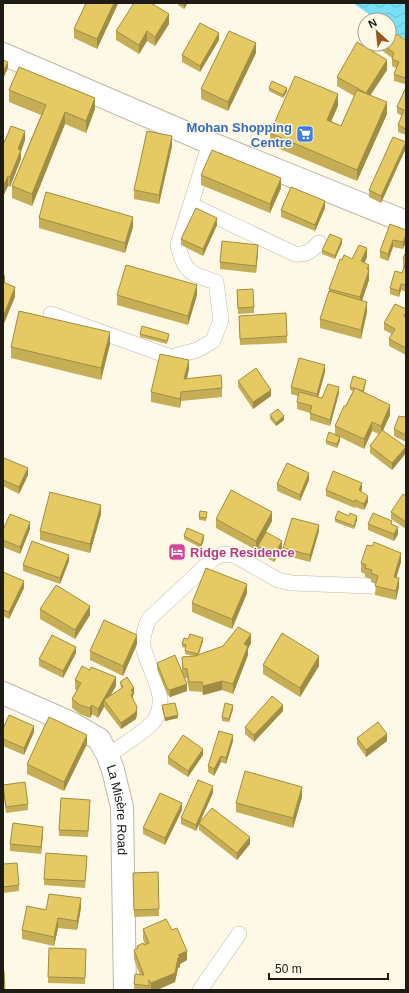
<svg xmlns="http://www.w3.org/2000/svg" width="409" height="993" font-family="Helvetica,sans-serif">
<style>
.water{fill:url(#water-waves)}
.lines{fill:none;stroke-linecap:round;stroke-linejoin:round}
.minor-casing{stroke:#bdb8a7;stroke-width:16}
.secondary-casing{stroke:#bdb8a7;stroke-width:24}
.minor{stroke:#fff;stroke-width:15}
.secondary{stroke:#fff;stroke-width:22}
.wall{fill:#c5ae55}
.shaded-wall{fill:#a08d45}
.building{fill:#e5ca63;stroke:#a08d45}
.labels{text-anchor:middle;stroke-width:3;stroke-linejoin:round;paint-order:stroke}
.shop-label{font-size:13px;font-weight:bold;fill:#366cbe;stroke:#fef9e7;text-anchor:end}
.hotel-label{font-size:13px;font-weight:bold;fill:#b23c85;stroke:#fef9e7;text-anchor:start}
.street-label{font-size:13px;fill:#1e1c15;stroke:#fef9e7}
</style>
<defs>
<pattern id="water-waves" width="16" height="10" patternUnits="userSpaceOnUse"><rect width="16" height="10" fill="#78e0f6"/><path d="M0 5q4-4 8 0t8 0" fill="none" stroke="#67c0d2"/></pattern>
</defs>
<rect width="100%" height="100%" fill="#fef9e7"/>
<polygon class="water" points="353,3 406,3 406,40 389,28 389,20 377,20"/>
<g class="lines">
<defs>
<g id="minor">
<path d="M191,205L295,254C307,255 311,251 319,243"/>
<path d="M51,314L171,357L197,350L213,341L221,320L216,282C191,274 184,273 178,245L210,143"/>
<path d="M108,756C119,747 147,731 154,721C171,696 148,671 143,646C142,636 145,628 149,619L214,558L224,554L234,555L278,580L292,583L370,586"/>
<polyline points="200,990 239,934"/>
</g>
<g id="secondary">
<polyline points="3,54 210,143 406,222"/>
<path id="s1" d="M3,693L71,723L99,739L108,756L113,770L122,807L125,990"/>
</g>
</defs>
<use href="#minor" class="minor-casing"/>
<use href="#secondary" class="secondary-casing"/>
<use href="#minor" class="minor"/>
<use href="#secondary" class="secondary"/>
</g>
<g class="wall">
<polygon points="118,3 97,49 74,38 74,29"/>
<polygon points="178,3 187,3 187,4 184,9 178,5"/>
<polygon points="169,24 155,46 147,41 139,54 116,40 116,31"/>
<polygon points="395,37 406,41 406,81 405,84 394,81 394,74 396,68 392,66 392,58 376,46 376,44 389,44"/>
<polygon points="219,40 200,72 182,62 182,55"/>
<polygon points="256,53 228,111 201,99 201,89"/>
<polygon points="387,70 370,95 387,114 357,181 270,145 270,133 338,106 331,121 341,126 354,96 337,86 337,77"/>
<polygon points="406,87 406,135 398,132 398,125 402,116 397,113 397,107"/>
<polygon points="269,88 287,91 283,98 269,91"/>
<polygon points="9,90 95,109 86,133 65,124 32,206 12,198 12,186 41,115 9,102"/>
<polygon points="25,140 21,150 21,159 10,187 8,186 4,143"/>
<polygon points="172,146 159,204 134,199 134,190"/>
<polygon points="406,148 381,203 369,197 369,190"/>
<polygon points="201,175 281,188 270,213 201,185"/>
<polygon points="325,208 315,231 281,217 281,210"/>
<polygon points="39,218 133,227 125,253 39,228"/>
<polygon points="217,225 203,256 181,245 181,239"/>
<polygon points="406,230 403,249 393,247 388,261 380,258 380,251"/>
<polygon points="342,243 335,259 322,254 322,250"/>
<polygon points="258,252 256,273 220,269 220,262"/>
<polygon points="406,252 406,292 401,290 399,297 390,294 390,288 402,273 404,268 403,268 403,258"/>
<polygon points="367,257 364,263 369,270 369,280 362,301 367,312 361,339 320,328 320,319 329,291 329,289 342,260"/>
<polygon points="237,290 254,307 254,313 238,314"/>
<polygon points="117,295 197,295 188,325 117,305"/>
<polygon points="406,309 406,355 389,346 389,339 392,334 384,330 384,323"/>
<polygon points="239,316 287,336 287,343 240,345"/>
<polygon points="140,334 169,337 167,344 140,337"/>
<polygon points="110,344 101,380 11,358 11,347"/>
<polygon points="189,369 187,379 222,388 222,397 181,401 180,408 151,402 151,392"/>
<polygon points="325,372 318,397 322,398 339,393 330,426 310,420 310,413 297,409 297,402 298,396 291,394 291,387"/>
<polygon points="238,381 271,396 253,409 238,387"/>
<polygon points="366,383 364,392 390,415 383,430 406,453 392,470 370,453 370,446 379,434 372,431 364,449 340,437 340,440 337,448 326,444 326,441 335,435 335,426 353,391 350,390 350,387"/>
<polygon points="270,415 284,420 276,426 270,419"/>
<polygon points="406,415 406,442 394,436 394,429"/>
<polygon points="3,461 28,475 19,494 3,486"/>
<polygon points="309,480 300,501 277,491 277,484"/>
<polygon points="362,489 361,491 368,502 364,510 355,507 355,508 326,496 326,490"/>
<polygon points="406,496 406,529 391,519 391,512"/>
<polygon points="101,514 90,553 40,540 40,531"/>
<polygon points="207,516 206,521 199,520 199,517"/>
<polygon points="216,519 272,521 259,545 282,548 274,562 258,553 258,546 256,550 216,528"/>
<polygon points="335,519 357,520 354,529 335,522"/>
<polygon points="368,524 392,525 398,534 394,541 368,530"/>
<polygon points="30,529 20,554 3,547 3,530"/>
<polygon points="319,531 310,562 283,555 283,548"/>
<polygon points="184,536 204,539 201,548 184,539"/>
<polygon points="69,561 60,584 23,571 23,565"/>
<polygon points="401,562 396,577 399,587 396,600 375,595 376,584 371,582 371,579 365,577 365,574 361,572 361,563"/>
<polygon points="3,572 24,588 9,619 3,616"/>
<polygon points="247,593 232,629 192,612 192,603"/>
<polygon points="40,609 90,615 75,639 40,619"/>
<polygon points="188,639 203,641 198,655 251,643 248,649 248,655 233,694 222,690 203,695 202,692 189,691 187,678 185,678 187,691 170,697 167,694 157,669 157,663 182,672 182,657 193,656 185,654 186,648 182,647 182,644"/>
<polygon points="137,644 123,676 90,660 90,651"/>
<polygon points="76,653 63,678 39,666 39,659"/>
<polygon points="263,665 319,666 300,697 263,674"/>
<polygon points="75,680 116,686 110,696 121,689 120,682 134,694 133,695 133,700 137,714 136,719 121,729 104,707 98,718 92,714 90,718 80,714 72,708 72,699 77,690 75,689"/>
<polygon points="162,705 178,718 165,721 162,708"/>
<polygon points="233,709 229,722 222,721 222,717"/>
<polygon points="283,711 254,742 245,734 245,727"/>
<polygon points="3,729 34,732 24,755 3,746"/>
<polygon points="357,738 387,741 366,757 357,744"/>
<polygon points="233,741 226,764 221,762 214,776 208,772 208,766"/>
<polygon points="87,744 64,791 27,774 27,764"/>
<polygon points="203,755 188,777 168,764 168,757"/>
<polygon points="3,785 28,804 28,810 6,813 3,791"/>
<polygon points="213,793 199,823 250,844 237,860 199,830 199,823 196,831 181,824 181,818"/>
<polygon points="302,797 293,828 236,812 236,803"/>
<polygon points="90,806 88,837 59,836 59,830"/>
<polygon points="182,810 165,845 143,834 143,828"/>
<polygon points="43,834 41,854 10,851 10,844"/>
<polygon points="87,862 85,888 44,885 44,879"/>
<polygon points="3,864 19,885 19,891 3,893"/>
<polygon points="158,872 159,916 134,917 133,873"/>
<polygon points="81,908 77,930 58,928 54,946 22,939 22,930 46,910"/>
<polygon points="143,929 172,930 187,960 180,964 180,967 178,968 175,982 157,990 150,990 149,989 149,990 134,990 134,984 140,975 134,959 134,950 137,948 137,946 145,945 143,939"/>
<polygon points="49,948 86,949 85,984 48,983"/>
</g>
<g class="shaded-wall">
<polygon points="114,3 118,3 118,4 97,49 97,39"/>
<polygon points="186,3 187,3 187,4 184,9 184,5"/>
<polygon points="169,14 169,24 155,46 155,37"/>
<polygon points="147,31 147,41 139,54 139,45"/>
<polygon points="219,33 219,40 200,72 200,66"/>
<polygon points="256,43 256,53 228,111 228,102"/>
<polygon points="387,60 387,70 366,102 366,93"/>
<polygon points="8,62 8,68 3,79 3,73"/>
<polygon points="406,74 406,81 405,84 405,78"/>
<polygon points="287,88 287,91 283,98 283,95"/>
<polygon points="338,94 338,106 327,131 327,120"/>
<polygon points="95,98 95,109 86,133 86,121"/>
<polygon points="387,102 387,114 357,181 357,170"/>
<polygon points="65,112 65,124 32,206 32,194"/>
<polygon points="25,131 25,140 21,152 21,150 21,159 10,187 10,177 18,149"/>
<polygon points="172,136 172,146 159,204 159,195"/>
<polygon points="406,142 406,148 381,203 381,196"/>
<polygon points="8,176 8,186 3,197 3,187"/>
<polygon points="281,178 281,188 270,213 270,204"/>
<polygon points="325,201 325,208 315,231 315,225"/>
<polygon points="133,217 133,227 125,253 125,243"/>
<polygon points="217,218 217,225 203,256 203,249"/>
<polygon points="406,235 406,242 403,249 403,242"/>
<polygon points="342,239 342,243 335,259 335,256"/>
<polygon points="393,240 393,247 388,261 388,254"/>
<polygon points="258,245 258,252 256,273 256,266"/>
<polygon points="367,248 367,257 361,270 361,261"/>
<polygon points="369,265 369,280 360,306 360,297 367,269"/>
<polygon points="5,274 5,284 3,288 3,279"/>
<polygon points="401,284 401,290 399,297 399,291"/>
<polygon points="197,285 197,295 188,325 188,316"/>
<polygon points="15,287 15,297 3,326 3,317"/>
<polygon points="367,302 367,312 361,339 361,330"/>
<polygon points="110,332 110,344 101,380 101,368"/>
<polygon points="189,360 189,369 184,388 184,379"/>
<polygon points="325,365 325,372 317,401 317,394"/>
<polygon points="339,387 339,393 330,426 330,420"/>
<polygon points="271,390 271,396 253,409 253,402"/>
<polygon points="181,392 181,401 180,408 180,399"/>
<polygon points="390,405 390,415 381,435 381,426"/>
<polygon points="284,416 284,420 276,426 276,423"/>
<polygon points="372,422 372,431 364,449 364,439"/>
<polygon points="340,437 340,440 337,448 337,444"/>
<polygon points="406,447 406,453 392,470 392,463"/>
<polygon points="28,468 28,475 19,494 19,487"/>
<polygon points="309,473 309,480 300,501 300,495"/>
<polygon points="362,483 362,489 359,497 359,490"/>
<polygon points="368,496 368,502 364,510 364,504"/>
<polygon points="101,505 101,514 90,553 90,544"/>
<polygon points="272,512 272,521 256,550 256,541"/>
<polygon points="357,516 357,520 354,529 354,526"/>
<polygon points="30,522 30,529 20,554 20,547"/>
<polygon points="319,525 319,531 310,562 310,555"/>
<polygon points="398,527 398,534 394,541 394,534"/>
<polygon points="204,535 204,539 201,548 201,545"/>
<polygon points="282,541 282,548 274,562 274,555"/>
<polygon points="401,553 401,562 394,586 394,577"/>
<polygon points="69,555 69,561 60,584 60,578"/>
<polygon points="399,578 399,587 396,600 396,591"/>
<polygon points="24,581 24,588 9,619 9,612"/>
<polygon points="247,584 247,593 232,629 232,619"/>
<polygon points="90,606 90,615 75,639 75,630"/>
<polygon points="251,634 251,643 248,649 248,655 233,694 233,684 244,644"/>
<polygon points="137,635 137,644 123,676 123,666"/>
<polygon points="203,638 203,641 198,657 198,654"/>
<polygon points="76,647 76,653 63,678 63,671"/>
<polygon points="319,656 319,666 300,697 300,688"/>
<polygon points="116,677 116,686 106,703 104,700 104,707 98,718 98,709"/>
<polygon points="222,681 222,690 203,695 203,686"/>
<polygon points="187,684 187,691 170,697 170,690"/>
<polygon points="134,688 134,694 133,695 133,700 131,702 131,690"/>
<polygon points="92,705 92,714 90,718 90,708"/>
<polygon points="233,705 233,709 229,722 229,719"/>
<polygon points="283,705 283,711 254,742 254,735"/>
<polygon points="137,707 137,714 136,719 121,729 121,723"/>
<polygon points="178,715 178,718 165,721 165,718"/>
<polygon points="34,726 34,732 24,755 24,748"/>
<polygon points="387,734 387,741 366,757 366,750"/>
<polygon points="87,735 87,744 64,791 64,782"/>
<polygon points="233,735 233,741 226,764 226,758"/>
<polygon points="203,749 203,755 188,777 188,771"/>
<polygon points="221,756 221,762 214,776 214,769"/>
<polygon points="213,786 213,793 196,831 196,825"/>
<polygon points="302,787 302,797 293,828 293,818"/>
<polygon points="182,803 182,810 165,845 165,838"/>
<polygon points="43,827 43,834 41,854 41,847"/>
<polygon points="250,837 250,844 237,860 237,853"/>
<polygon points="81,898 81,908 77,930 77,921"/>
<polygon points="58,918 58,928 54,946 54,937"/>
<polygon points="4,925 4,932 3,933 3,927"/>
<polygon points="187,951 187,960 180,964 180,967 178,968 175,982 157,990 151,990 151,983 178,955"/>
</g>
<g class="building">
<polygon points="86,3 114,3 97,39 74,29"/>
<polygon points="134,3 151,3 169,14 155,37 147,31 139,45 116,31"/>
<polygon points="180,3 186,3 184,5"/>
<polygon points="200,23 219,33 200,66 182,55"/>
<polygon points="229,31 256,43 228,102 201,89"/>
<polygon points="389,33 395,37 397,34 406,41 406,74 405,78 394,74 399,62 392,59 394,53 382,44 389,44"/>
<polygon points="357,42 387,60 366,93 337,77"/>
<polygon points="3,60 8,62 3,73"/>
<polygon points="19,67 95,98 86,121 65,112 32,194 12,186 46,105 9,90"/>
<polygon points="295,76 338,94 327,120 341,126 357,90 387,102 357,170 270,133"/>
<polygon points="272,81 287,88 283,95 269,88"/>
<polygon points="406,87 406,129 398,125 404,110 397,107"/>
<polygon points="11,126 25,131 18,149 21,150 10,177 8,176 3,187 3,142 4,143"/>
<polygon points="147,131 172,136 159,195 134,190"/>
<polygon points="393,137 406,142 381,196 369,190"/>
<polygon points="212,150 281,178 270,204 201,175"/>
<polygon points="291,187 325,201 315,225 281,210"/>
<polygon points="46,192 133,217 125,243 39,218"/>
<polygon points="196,208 217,218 203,249 181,239"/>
<polygon points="390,224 406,230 406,235 403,242 393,240 388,254 380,251"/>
<polygon points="330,234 342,239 335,256 322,250"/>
<polygon points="222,241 258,245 256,266 220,262"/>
<polygon points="359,245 367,248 361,261 369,265 367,269 369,270 360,297 329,289 340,259 342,260 344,255 352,259"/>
<polygon points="406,252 406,260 403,258"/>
<polygon points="406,263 406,285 401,284 399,291 390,288 395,271 402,273"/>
<polygon points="126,265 197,285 188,316 117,295"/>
<polygon points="3,282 15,287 3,317"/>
<polygon points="253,289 254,307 238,308 237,290"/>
<polygon points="329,291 367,302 361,330 320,319"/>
<polygon points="395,304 406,309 406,312 404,316 406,317 406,348 389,339 395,329 384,323"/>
<polygon points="19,311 110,332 101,368 11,347"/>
<polygon points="286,313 287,336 240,339 239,316"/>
<polygon points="142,326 169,334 167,341 140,334"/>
<polygon points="160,354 189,360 184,379 221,375 222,388 181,392 180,399 151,392"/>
<polygon points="299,358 325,365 317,394 291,387"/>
<polygon points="256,368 271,390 253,402 238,381"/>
<polygon points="353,376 366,380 363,391 350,387"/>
<polygon points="328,384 339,387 330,420 310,413 312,406 297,402 299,392 322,398"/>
<polygon points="355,388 390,405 381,426 372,422 364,439 335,426 344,406 346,406"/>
<polygon points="278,409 284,416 276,423 270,415"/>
<polygon points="406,415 406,435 394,429 399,416 404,417"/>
<polygon points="382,430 406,447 392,463 370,446"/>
<polygon points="329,432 340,437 337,444 326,441"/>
<polygon points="4,458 28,468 19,487 3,480 3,461"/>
<polygon points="287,463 309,473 300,495 277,484"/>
<polygon points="333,471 362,483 359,490 368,496 364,504 355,500 355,502 326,490"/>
<polygon points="231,490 272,512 256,541 216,519"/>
<polygon points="50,492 101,505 90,544 40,531"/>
<polygon points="403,494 406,496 406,522 391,512"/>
<polygon points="200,511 207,512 206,518 199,517"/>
<polygon points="338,511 349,516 350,513 357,516 354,526 335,519"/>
<polygon points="373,513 392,521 391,524 398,527 394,534 368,524"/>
<polygon points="10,514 30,522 20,547 3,540 3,530"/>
<polygon points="292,518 319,525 310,555 283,548"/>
<polygon points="187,528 204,535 201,545 184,536"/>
<polygon points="266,532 282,541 274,555 258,546"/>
<polygon points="32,541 69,555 60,578 23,565"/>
<polygon points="374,542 401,553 394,577 399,578 396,591 375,586 378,576 371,573 372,570 365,568 366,565 361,563 367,545 372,546"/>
<polygon points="206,568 247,584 232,619 192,603"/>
<polygon points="3,572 24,581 9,612 3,610"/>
<polygon points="56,585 90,606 75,630 40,609"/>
<polygon points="104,620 137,635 123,666 90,651"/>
<polygon points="238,627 251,634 244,644 248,646 233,684 222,681 203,686 202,682 189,682 187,669 183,668 182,657 195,656 223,646"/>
<polygon points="282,633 319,656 300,688 263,665"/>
<polygon points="190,634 203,638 198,654 185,651 186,645 182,644 184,638 188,639"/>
<polygon points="52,635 76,647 63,671 39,659"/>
<polygon points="175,655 187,684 170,690 167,688 157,663"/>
<polygon points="82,666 90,670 91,667 116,677 98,709 92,705 90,708 80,705 72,699 81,683 75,680"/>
<polygon points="127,677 134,688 131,690 133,693 131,695 137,707 136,712 121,723 104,700 123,687 120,682"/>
<polygon points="272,696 283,705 254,735 245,727"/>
<polygon points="175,703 178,715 165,718 162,705"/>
<polygon points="225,703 233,705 229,719 222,717"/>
<polygon points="9,715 34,726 24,748 3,739 3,729"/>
<polygon points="49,717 87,735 64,782 27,764"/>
<polygon points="378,722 387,734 366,750 357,738"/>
<polygon points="219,731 233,735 226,758 221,756 214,769 208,766"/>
<polygon points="183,735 203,749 188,771 168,757"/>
<polygon points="245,771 302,787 293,818 236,803"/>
<polygon points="198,780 213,786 196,825 181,818"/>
<polygon points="25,782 28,804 6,807 3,785"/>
<polygon points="160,793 182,803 165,838 143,828"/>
<polygon points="61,798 90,800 88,831 59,830"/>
<polygon points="212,808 250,837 237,853 199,823"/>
<polygon points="13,823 43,827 41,847 10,844"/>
<polygon points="46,853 87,856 85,881 44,879"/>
<polygon points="17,863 19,885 3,887 3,864"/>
<polygon points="158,872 159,909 134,910 133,873"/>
<polygon points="49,894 81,898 77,921 58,918 54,937 22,930 27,906 46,910"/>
<polygon points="166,919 172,930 177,928 187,951 178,955 180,957 178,958 175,973 151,983 149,980 149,986 134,984 135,974 144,975 134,950 138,948 137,946 143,943 144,945 149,943 143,929"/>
<polygon points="49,948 86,949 85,978 48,977"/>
<polygon points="3,971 4,971 5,990 3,990"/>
</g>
<defs>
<symbol id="supermarket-square" viewBox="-11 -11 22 22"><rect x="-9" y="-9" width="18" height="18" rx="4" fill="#3f7fe0" stroke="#fef9e7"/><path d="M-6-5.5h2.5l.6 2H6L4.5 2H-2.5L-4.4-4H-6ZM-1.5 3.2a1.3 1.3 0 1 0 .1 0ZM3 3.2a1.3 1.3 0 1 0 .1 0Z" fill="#fff"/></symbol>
<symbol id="hotel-square" viewBox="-11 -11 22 22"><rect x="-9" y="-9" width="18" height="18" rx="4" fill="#d1479c" stroke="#fef9e7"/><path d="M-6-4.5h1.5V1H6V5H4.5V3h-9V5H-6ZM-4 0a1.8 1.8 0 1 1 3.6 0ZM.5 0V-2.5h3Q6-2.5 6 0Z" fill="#fff"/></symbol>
</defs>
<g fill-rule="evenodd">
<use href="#supermarket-square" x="295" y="124" width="20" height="20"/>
<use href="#hotel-square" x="167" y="542" width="20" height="20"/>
</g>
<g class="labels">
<g class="shop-label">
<text x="292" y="132">Mohan Shopping<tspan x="292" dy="15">Centre</tspan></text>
</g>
<g class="hotel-label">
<text x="190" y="557">Ridge Residence</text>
</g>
<g class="street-label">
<text dy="5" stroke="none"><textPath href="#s1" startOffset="181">La Misère Road</textPath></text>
</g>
</g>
<rect width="409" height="993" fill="none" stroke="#1e1c15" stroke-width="8"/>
<g transform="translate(377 32) rotate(333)"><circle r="19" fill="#fef9e7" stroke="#a4a193"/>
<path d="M0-3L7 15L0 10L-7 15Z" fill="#95571d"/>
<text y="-6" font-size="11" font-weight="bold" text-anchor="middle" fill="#1e1c15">N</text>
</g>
<path d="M269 973v6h119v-6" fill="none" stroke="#1e1c15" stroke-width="2"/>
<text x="275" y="973" font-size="12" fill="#1e1c15" stroke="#fef9e7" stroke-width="3" paint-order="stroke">50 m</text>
</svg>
